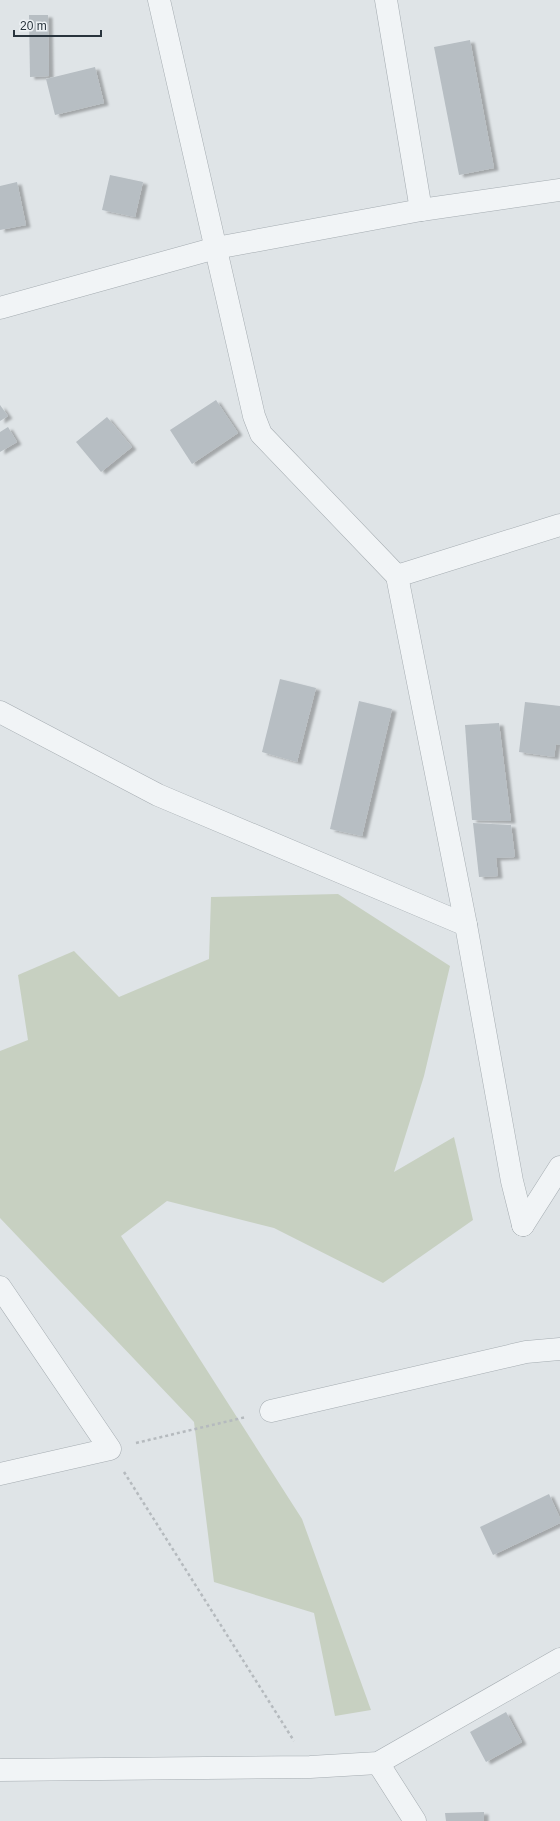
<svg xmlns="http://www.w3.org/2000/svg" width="560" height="1821" font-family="Arial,sans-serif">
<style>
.green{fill:#c7d0c1}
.building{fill:#b7bec3;filter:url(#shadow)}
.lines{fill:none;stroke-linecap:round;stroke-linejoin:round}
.street-casing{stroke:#a5acb1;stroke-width:23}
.path{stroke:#b5babe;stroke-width:2.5;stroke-dasharray:3 3;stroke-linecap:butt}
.street{stroke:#f1f4f6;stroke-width:22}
</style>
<defs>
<filter id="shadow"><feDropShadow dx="4.5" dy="2.5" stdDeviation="1" flood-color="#0004"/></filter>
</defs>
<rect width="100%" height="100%" fill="#dfe4e7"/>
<polygon class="green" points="338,894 450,966 424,1076 394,1172 454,1137 473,1220 383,1283 274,1228 167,1201 121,1236 302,1519 371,1710 335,1716 314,1613 214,1582 194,1422 0,1218 0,1051 28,1040 18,975 74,951 119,997 209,959 211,897"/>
<g class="building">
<polygon points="29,15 48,15 49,76 30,77"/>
<polygon points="470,40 494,168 459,175 434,47"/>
<polygon points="95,67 104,103 55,115 46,79"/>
<polygon points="110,175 143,182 135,217 102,210"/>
<polygon points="17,182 26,225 0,230 0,186"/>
<polygon points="216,400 238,433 192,464 170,430"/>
<polygon points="0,405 8,416 0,421"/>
<polygon points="107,417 132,447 101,472 76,442"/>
<polygon points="8,427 17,442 0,452 0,432"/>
<polygon points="280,679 316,688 297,762 262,752"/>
<polygon points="359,701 392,709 362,836 330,829"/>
<polygon points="525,702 560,706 560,745 556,744 554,757 519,752"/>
<polygon points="499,723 511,821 472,820 465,725"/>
<polygon points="473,823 511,825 515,857 496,858 498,876 479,877"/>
<polygon points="549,1494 560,1518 560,1523 493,1555 480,1527"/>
<polygon points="506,1712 522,1742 486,1762 470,1732"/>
<polygon points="484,1812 484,1821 446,1821 445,1813"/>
</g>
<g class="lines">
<defs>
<g id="street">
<polyline points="159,0 254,416 261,434 397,576 466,925 512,1181 523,1225"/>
<polyline points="386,0 421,210"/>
<polyline points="0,308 216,248 421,210 560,190"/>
<polyline points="397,576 560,525"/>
<polyline points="0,712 158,795 466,925"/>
<polyline points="523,1225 560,1167"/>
<polyline points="0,1287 110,1449 0,1474"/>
<polyline points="271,1411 526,1352 560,1349"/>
<polyline points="378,1763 415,1821"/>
<polyline points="0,1770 310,1767 378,1763 560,1659"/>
</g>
</defs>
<use href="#street" class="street-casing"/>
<g class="path">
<polyline points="136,1443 246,1417"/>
<polyline points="124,1472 294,1741"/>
</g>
<use href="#street" class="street"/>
</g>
<path d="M14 30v6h87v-6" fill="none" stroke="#29343d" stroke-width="2"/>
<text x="20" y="30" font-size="12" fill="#29343d" stroke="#eef2f5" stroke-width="3" paint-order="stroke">20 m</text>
</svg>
